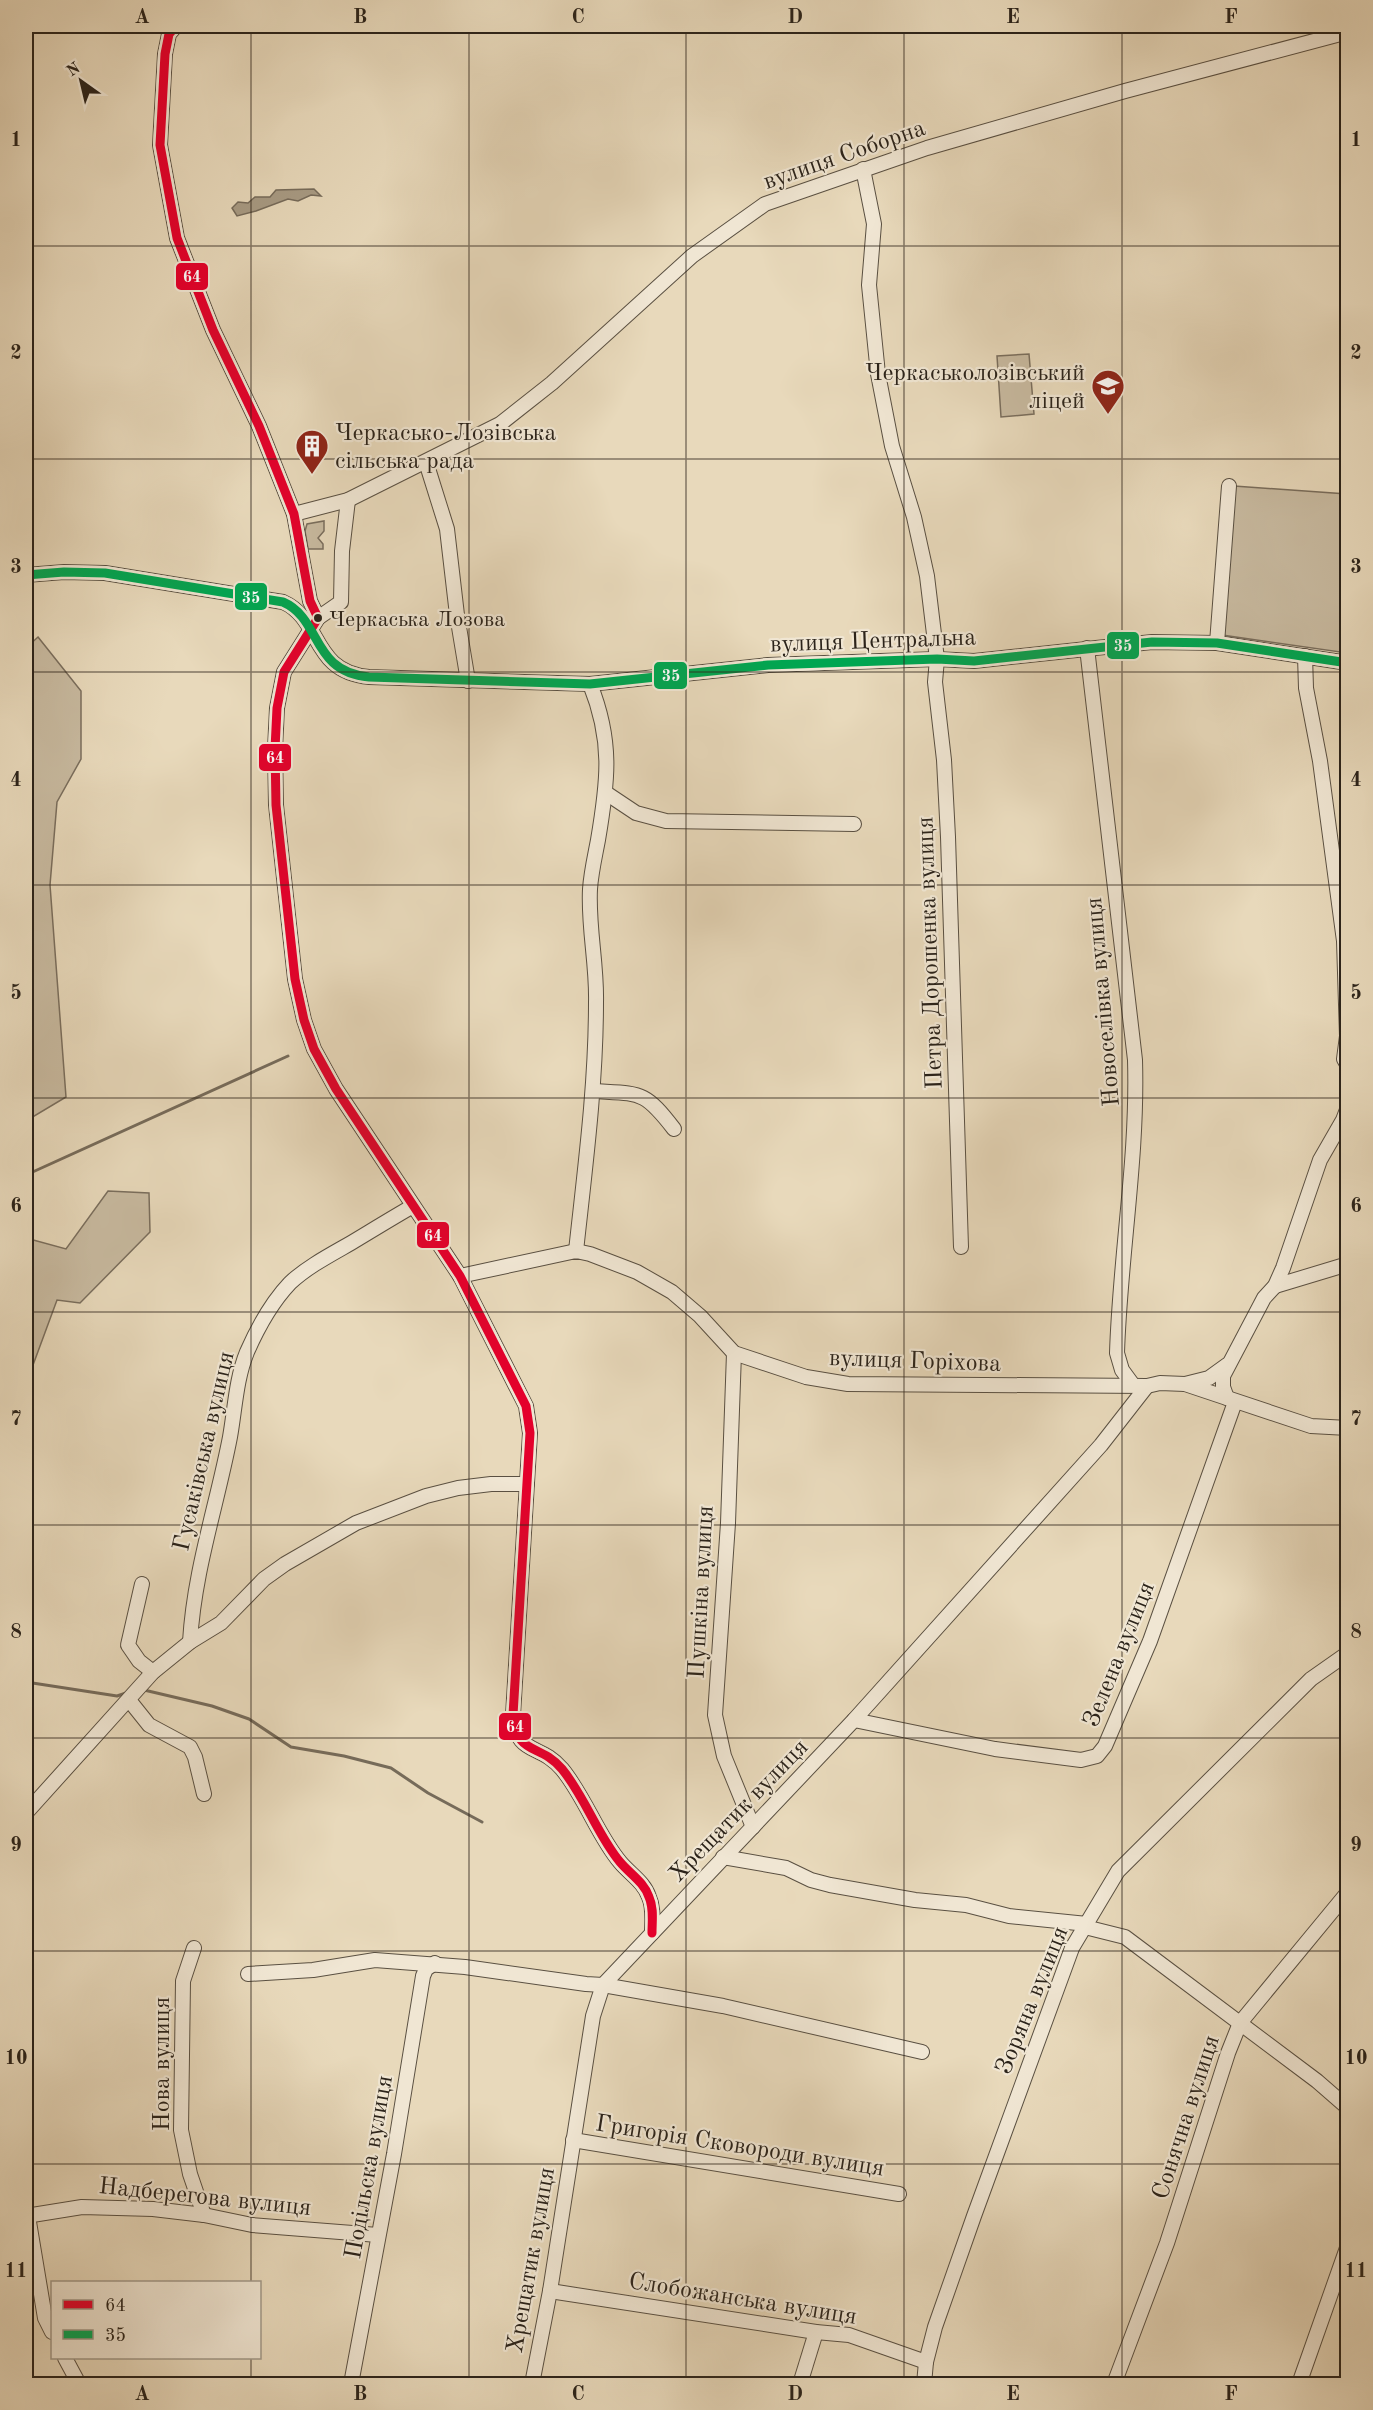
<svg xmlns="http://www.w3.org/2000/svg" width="1373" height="2410" font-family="'Old Standard TT',serif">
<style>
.green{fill:#c8baa0;stroke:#7a6e5d;stroke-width:1.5}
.water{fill:#a89b84;stroke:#766b5a;stroke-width:1.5}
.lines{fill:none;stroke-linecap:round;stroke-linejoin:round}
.stream{stroke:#766b5a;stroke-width:3}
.minor-casing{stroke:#5a5042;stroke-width:16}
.minor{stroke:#f0e6d3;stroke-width:14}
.bus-1-casing{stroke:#f0e6d3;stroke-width:14}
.bus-2-casing{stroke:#f0e6d3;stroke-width:14}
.bus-1{stroke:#e4002b;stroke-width:9}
.bus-2{stroke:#00a651;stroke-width:9}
.grid{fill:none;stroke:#2b231a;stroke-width:1.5;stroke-opacity:0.55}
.bus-dot{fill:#2b231a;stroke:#f0e6d3;stroke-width:2}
.labels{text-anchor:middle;stroke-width:4.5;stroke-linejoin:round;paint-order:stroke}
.bus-label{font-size:22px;fill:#2b231a;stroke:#f0e6d3;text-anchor:start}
.street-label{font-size:24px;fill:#2b231a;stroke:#f0e6d3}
.poi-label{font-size:24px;fill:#2b231a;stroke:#f0e6d3;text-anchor:end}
.line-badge{stroke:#f0e6d3;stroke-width:2}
.badge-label{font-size:16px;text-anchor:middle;font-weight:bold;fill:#fff}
.neatline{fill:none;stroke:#2b231a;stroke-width:2}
.grid-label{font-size:20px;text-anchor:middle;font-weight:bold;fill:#2b231a}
</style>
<rect width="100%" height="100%" fill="#e8d9bb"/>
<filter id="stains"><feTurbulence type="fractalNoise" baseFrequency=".00333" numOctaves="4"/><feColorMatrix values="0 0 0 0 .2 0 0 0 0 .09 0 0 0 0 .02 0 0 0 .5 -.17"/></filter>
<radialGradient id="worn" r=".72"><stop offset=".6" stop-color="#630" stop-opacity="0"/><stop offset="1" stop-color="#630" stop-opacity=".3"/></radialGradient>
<g class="green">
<polygon points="1029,354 1034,414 1001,417 997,356"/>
<polygon points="1234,486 1347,494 1347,653 1222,635"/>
<polygon points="324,521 324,531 318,538 323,544 323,549 308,549 305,531 307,524"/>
<polygon points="38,637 81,691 81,759 57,802 50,885 66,1097 26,1121 26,648"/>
<polygon points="108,1191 149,1193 150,1232 80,1303 57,1300 26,1384 26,1238 66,1249"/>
</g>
<polygon class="water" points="314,189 321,196 311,195 298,201 288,199 256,211 237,216 232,208 238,202 248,203 255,197 270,197 276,190"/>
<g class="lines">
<g class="stream">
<polyline points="26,1175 288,1056"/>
<polyline points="26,1682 117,1696 126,1693"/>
<polyline points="144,1690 212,1706 249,1719 291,1747 344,1756 391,1768 428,1793 482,1822"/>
</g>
<defs>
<g id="minor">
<path d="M176,26L169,34L165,54L160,145L177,238L213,330L259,426L294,514L310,601L318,618L284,672L277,708L275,749L276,805L295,979L304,1020L314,1049L336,1089L460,1276L526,1406L530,1433L513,1715C517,1757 539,1742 562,1769C585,1797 598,1836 620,1862C630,1874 644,1882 649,1897C654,1908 652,1921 652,1933"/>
<polyline points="863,169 874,224 869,285 878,374 892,446 914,517 927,576 937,659 935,682 944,760 948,837 961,1247"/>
<polyline points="426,462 447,529 457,615 468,681"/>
<polyline points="294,514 348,500 500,424 552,383 692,256 765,204 927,148 1125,91 1348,32"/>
<path d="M26,575L64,572L105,573L283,602C322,619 311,672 369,677L590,684L768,665L937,659L974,661L1152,642L1217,643L1348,663"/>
<polyline points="318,618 341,602 342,551 348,500"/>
<polyline points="1217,643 1229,486"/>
<path d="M1087,648L1135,1060C1138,1158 1120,1255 1117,1353L1122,1370L1133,1385"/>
<polyline points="1305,656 1306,688 1320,761 1344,941 1347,1036 1344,1059 1348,1066"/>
<polyline points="606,793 636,813 666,821 854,824"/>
<path d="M593,1091C641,1094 644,1090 674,1129"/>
<path d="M576,1251C585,1168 596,1086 596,1002C597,964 588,927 590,889C591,873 595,856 598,840C608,781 613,741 590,684"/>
<polyline points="460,1276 576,1251 590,1254 637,1272 672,1292 700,1316 734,1353 806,1377 848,1384 1147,1386 1160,1383 1185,1384 1311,1426 1348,1428"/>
<polyline points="1275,1286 1348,1264"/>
<polyline points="734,1353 728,1523 715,1715 724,1756 753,1827"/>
<polyline points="1185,1384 1209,1378 1227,1365"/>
<polyline points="1227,1398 1223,1387 1223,1376 1264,1298 1275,1286 1283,1268 1320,1160 1343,1120 1348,1107"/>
<polyline points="142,1584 128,1645 139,1661 153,1672"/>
<path d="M190,1642C194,1571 217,1505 230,1437C235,1409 236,1379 247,1352C258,1327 271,1303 290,1283C307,1267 330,1255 351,1243C371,1231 392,1218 413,1206"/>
<polyline points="129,1700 149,1725 190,1747 195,1757 204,1794"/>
<polyline points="854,1720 995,1749 1081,1760 1097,1756 1105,1746 1150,1641 1235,1402"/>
<polyline points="26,1813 153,1672 190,1642 221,1623 264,1579 285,1564 356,1523 426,1496 458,1488 491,1484 527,1484"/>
<polyline points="723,1857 786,1868 811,1880 830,1885 915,1900 966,1905 1009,1916 1087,1924"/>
<polyline points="1085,1927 1125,1937 1317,2081 1348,2108"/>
<polyline points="194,1948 183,1981 181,2130 190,2174 204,2215"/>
<polyline points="248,1974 313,1970 375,1960 465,1967 586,1984 603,1985 723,2006 922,2052"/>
<polyline points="573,2140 899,2194"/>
<polyline points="26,2216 82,2207 153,2209 204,2215 252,2225 378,2235"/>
<polyline points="28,2216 45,2318 52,2332"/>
<polyline points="550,2291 816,2332 849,2335 926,2362"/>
<polyline points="65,2358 79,2384"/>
<polyline points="351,2384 394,2154 423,1976 426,1969 435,1963"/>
<polyline points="532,2384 550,2291 593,2016 603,1985 854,1720 1101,1445 1147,1386"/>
<polyline points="800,2384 816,2332"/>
<polyline points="924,2384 926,2362 935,2327 974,2216 1072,1948 1118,1871 1311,1679 1348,1653"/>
<polyline points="1114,2384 1167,2243 1228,2053 1240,2023 1348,1892"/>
<polyline points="1299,2384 1348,2245"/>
</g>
</defs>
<use href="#minor" class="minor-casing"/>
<use href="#minor" class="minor"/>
<defs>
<path id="bus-1" d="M176,26L169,34L165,54L160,145L177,238L213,330L259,426L294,514L310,601L318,618L284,672L277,708L275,749L276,805L295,979L304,1020L314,1049L336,1089L460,1276L526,1406L530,1433L513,1715C517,1757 539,1742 562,1769C585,1797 598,1836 620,1862C630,1874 644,1882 649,1897C654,1908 652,1921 652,1933"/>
<path id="bus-2" d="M26,575L64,572L105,573L283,602C322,619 311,672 369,677L590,684L768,665L937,659L974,661L1152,642L1217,643L1348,663"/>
</defs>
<use href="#bus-1" class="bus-1-casing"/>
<use href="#bus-2" class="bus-2-casing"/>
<use href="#bus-1" class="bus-1"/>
<use href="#bus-2" class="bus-2"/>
</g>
<path class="grid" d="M251,26V2282M469,26V2384M686,26V2384M904,26V2384M1122,26V2384M26,246H1348M26,459H1348M26,672H1348M26,885H1348M26,1098H1348M26,1312H1348M26,1525H1348M26,1738H1348M26,1951H1348M26,2164H1348M251,2358V2384"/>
<defs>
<symbol id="school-pin" viewBox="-11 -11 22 30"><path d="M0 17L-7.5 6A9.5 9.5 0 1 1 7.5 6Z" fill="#8f2418" stroke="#f0e6d3"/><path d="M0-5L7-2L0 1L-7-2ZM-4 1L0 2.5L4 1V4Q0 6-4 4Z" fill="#fff"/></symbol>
<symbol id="building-pin" viewBox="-11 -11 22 30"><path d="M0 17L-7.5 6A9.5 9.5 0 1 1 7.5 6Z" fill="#8f2418" stroke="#f0e6d3"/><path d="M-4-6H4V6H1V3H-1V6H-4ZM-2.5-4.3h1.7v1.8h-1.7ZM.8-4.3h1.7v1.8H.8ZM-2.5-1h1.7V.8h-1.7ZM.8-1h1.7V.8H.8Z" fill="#fff"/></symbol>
</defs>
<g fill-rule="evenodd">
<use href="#school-pin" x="1089" y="367" width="38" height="52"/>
<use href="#building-pin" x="293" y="427" width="38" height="52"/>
</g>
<circle class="bus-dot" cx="318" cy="618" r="5"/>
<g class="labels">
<g class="bus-label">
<text x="329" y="626">Черкаська Лозова</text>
</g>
<g class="street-label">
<text transform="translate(844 154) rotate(-19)" y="8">вулиця Соборна</text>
<text transform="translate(873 640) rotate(-2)" y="8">вулиця Центральна</text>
<text transform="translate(929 953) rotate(-92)" y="8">Петра Дорошенка вулиця</text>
<text transform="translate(1102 1002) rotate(-95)" y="8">Новоселівка вулиця</text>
<text transform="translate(915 1360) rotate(2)" y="8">вулиця Горіхова</text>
<text transform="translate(203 1451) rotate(-77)" y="8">Гусаківська вулиця</text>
<text transform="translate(700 1592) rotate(-87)" y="8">Пушкіна вулиця</text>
<text transform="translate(1118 1654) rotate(-68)" y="8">Зелена вулиця</text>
<text transform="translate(738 1810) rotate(-46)" y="8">Хрещатик вулиця</text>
<text transform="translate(1031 2000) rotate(-68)" y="8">Зоряна вулиця</text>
<text transform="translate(161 2064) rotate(-90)" y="8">Нова вулиця</text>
<text transform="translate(1185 2117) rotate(-72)" y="8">Сонячна вулиця</text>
<text transform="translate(740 2145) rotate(9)" y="8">Григорія Сковороди вулиця</text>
<text transform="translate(368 2167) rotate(-80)" y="8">Подільска вулиця</text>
<text transform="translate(205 2196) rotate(6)" y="8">Надберегова вулиця</text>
<text transform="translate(530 2260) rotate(-80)" y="8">Хрещатик вулиця</text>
<text transform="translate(743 2298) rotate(9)" y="8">Слобожанська вулиця</text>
</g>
<g class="poi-label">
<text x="1085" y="380">Черкаськолозівський<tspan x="1085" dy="28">ліцей</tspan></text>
<text x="335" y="440" text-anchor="start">Черкасько-Лозівська<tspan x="335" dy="28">сільська рада</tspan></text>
</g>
</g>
<g class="line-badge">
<rect x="175" y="262" width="34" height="29" rx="6" fill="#e4002b"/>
<rect x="234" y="582" width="34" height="29" rx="6" fill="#00a651"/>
<rect x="1106" y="631" width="34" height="29" rx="6" fill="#00a651"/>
<rect x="653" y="661" width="35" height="29" rx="6" fill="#00a651"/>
<rect x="258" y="743" width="34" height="29" rx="6" fill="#e4002b"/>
<rect x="416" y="1221" width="34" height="28" rx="6" fill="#e4002b"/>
<rect x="498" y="1712" width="34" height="29" rx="6" fill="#e4002b"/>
</g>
<g class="badge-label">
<text x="192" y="282">64</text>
<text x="251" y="603">35</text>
<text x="1123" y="651">35</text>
<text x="671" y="681">35</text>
<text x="275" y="763">64</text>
<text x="433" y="1241">64</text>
<text x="515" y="1732">64</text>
</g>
<rect width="1373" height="2410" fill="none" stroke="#e8d9bb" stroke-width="66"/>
<rect x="51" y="2281" width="210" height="78" fill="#f0e6d3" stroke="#a19889" stroke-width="1.5"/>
<rect x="63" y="2300" width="30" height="9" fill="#e4002b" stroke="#a19889" stroke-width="1.5"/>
<text x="105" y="2311" font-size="18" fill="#2b231a">64</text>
<rect x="63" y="2330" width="30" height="9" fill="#00a651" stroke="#a19889" stroke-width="1.5"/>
<text x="105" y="2341" font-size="18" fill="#2b231a">35</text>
<g transform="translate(81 81) rotate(326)" stroke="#f0e6d3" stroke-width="4.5" paint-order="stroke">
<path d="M0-4.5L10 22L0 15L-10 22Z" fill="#2b231a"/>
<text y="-9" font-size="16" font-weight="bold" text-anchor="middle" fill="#2b231a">N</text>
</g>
<rect x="33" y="33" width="1307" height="2344" class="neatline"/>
<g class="grid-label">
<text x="142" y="23">A</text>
<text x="360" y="23">B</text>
<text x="578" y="23">C</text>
<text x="795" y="23">D</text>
<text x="1013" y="23">E</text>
<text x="1231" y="23">F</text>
<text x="16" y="146">1</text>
<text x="1356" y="146">1</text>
<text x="16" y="359">2</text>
<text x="1356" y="359">2</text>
<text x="16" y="573">3</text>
<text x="1356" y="573">3</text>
<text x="16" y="786">4</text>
<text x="1356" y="786">4</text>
<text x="16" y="999">5</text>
<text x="1356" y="999">5</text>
<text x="16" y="1212">6</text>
<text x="1356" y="1212">6</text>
<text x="16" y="1425">7</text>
<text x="1356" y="1425">7</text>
<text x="16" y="1638">8</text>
<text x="1356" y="1638">8</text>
<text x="16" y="1851">9</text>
<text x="1356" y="1851">9</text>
<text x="16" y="2064">10</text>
<text x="1356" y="2064">10</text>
<text x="16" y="2277">11</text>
<text x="1356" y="2277">11</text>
<text x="142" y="2400">A</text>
<text x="360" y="2400">B</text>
<text x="578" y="2400">C</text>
<text x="795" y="2400">D</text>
<text x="1013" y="2400">E</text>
<text x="1231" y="2400">F</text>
</g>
<rect width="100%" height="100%" filter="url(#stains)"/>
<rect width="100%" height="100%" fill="url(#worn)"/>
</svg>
